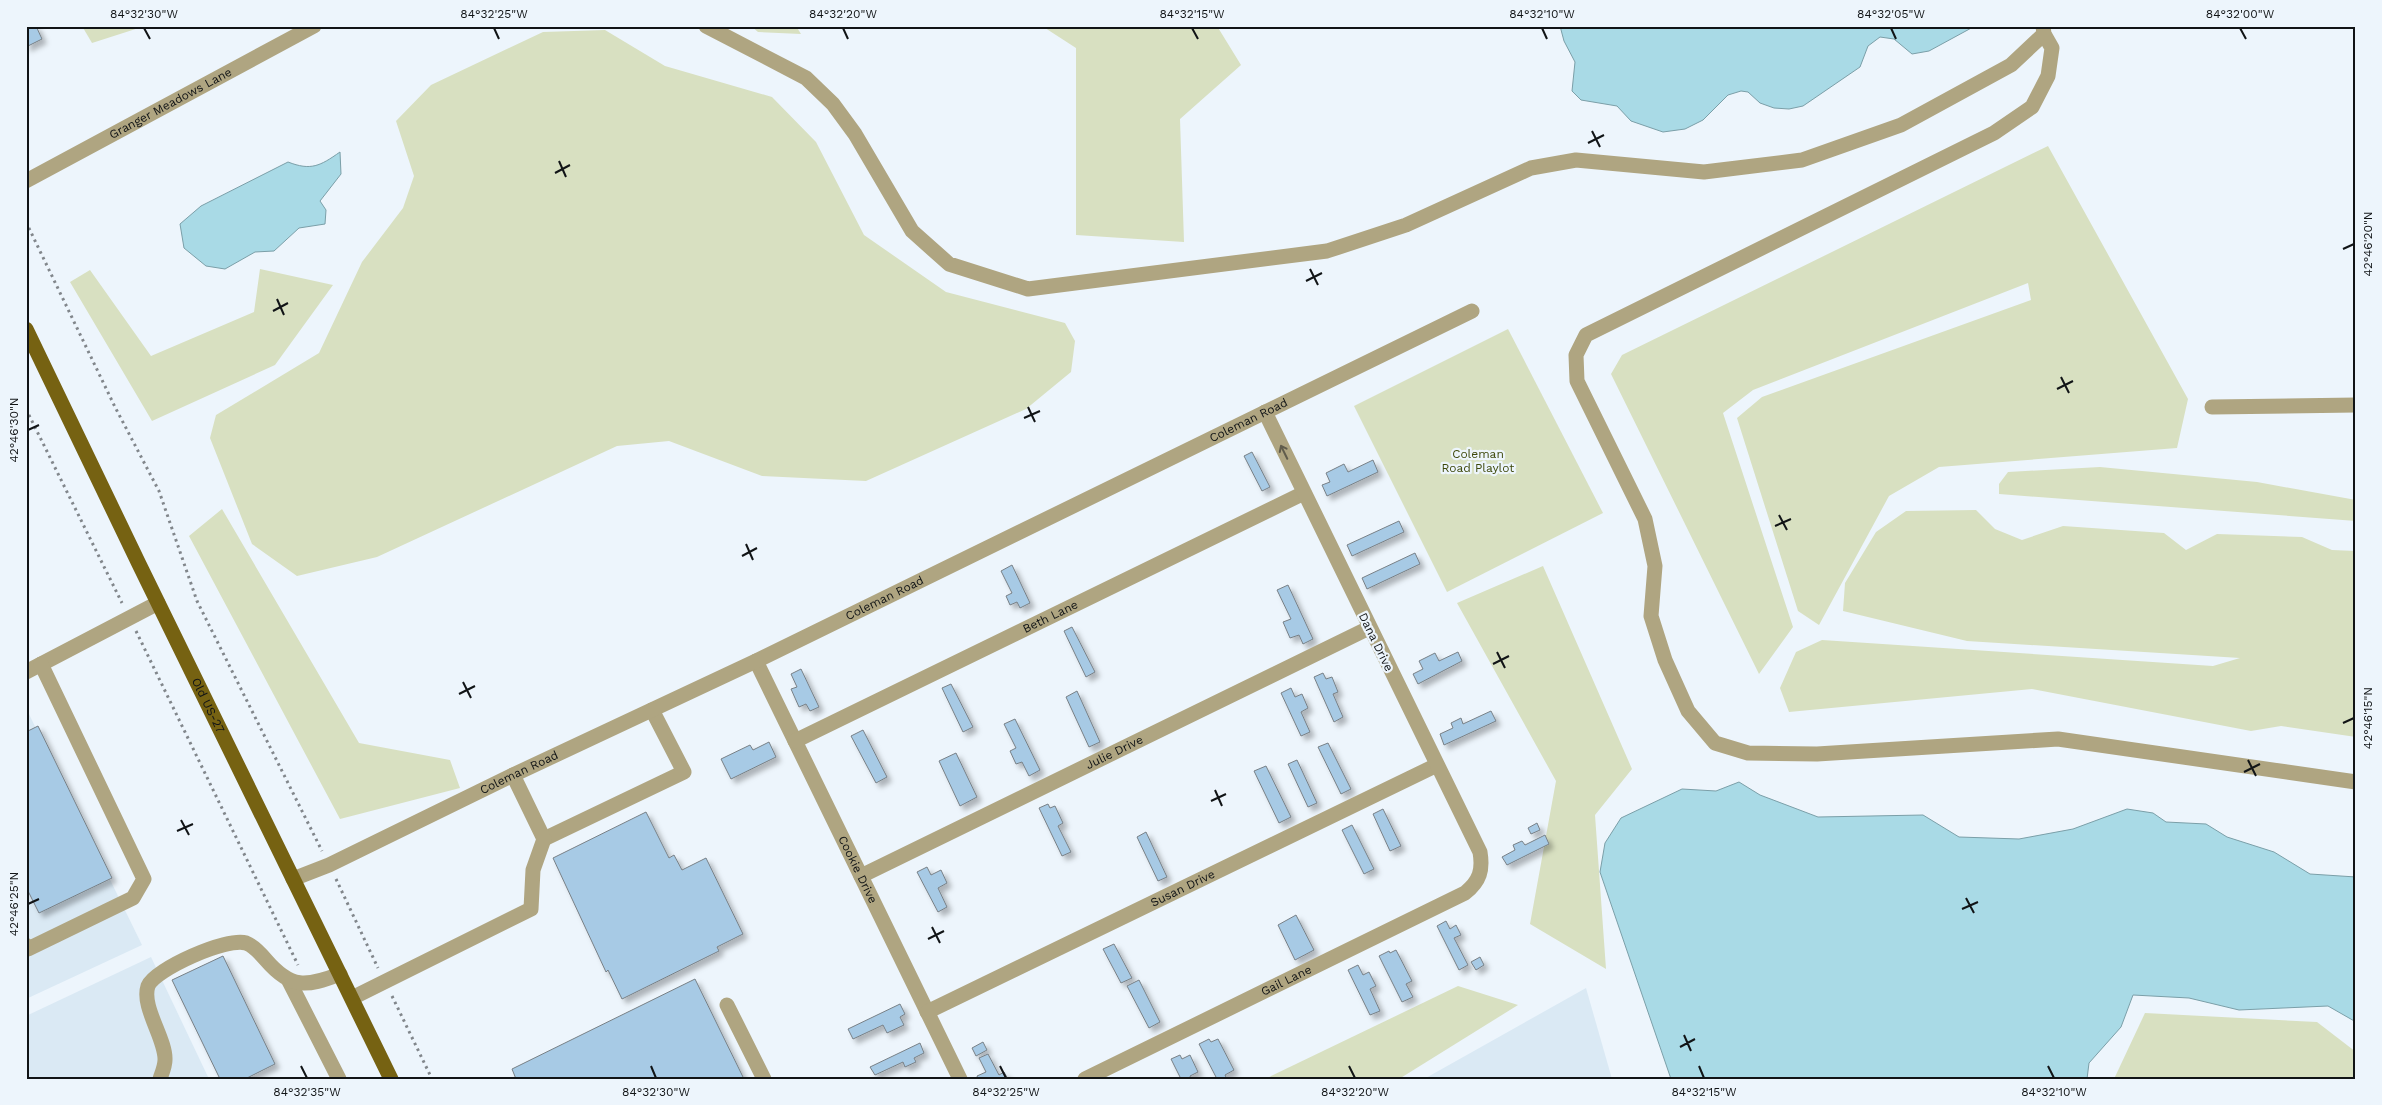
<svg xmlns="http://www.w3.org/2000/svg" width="2382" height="1105" viewBox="0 0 2382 1105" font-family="'Work Sans',sans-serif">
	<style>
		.built { fill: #dae9f4 }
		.green { fill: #d8e0c1 }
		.water { fill: #a9dae6; stroke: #7b9fa8 }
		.building { fill: #a7cae5; stroke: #788086; filter: url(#shadow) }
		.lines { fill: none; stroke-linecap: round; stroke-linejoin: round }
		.path { stroke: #81868b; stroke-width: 3; stroke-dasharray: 2.5 4; stroke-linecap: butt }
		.minor { stroke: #afa581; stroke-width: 15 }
		.major { stroke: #766212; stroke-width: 15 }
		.oneway { stroke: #605c4c }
		.ticks { fill: none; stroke: #111416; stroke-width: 2 }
		.labels { text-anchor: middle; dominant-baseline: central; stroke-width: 4.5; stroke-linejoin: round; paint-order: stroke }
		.street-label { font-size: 12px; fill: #111416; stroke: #edf5fc }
		.park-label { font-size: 12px; fill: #3d480a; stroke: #edf5fc }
		.neatline { fill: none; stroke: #111416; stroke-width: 2 }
		.ticks-label { font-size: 12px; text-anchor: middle; fill: #111416 }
	</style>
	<defs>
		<filter id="shadow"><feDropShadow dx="4.5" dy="4.5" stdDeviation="2.5" flood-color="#0004"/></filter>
	</defs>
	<rect width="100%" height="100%" fill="#edf5fc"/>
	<g class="built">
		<polygon points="26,708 142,945 26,999"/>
		<polygon points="151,957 209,1079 26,1079 26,1016"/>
		<polygon points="1586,988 1612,1079 1424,1079"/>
	</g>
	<g class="green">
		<polygon points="82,26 145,26 92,43"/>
		<polygon points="751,26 796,26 801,34 758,32"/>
		<polygon points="1042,26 1217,26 1241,65 1180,119 1184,242 1076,235 1076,48"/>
		<polygon points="605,30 665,66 772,97 816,142 864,235 946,292 1065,323 1075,341 1071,372 1026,409 866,481 762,476 669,441 617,446 377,557 297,576 252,544 210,438 216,415 319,353 362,262 403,208 414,176 396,121 431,85 543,32"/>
		<polygon points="2048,146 2188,399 2177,448 1939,467 1889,496 1819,625 1798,611 1737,418 1762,397 2031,300 2028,283 1753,390 1723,413 1793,627 1759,674 1611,374 1622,355"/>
		<polygon points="260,269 333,285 275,365 152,421 70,282 90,270 151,356 254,312"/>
		<polygon points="1508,329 1603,513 1447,592 1354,406"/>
		<polygon points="2100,467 2257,482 2356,500 2356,521 1999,494 1999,484 2008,472"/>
		<polygon points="222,509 359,743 450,760 460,788 340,819 189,536"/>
		<polygon points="1976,510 1995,529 2022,540 2063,526 2164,533 2186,550 2217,534 2302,537 2332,550 2356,551 2356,737 2281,726 2251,731 2032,689 1789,712 1780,688 1796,652 1822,640 2213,666 2240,658 1967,641 1843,611 1845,583 1876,532 1906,511"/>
		<polygon points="1543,566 1632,769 1595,815 1606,969 1530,924 1556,781 1457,603"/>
		<polygon points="1458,986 1518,1005 1399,1079 1265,1079"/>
		<polygon points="2145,1013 2317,1022 2356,1052 2356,1079 2114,1079"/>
	</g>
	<g class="water">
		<polygon points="1560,26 1975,26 1929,51 1912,54 1894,39 1880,37 1868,46 1860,67 1803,106 1789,109 1774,108 1760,103 1748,92 1741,91 1728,95 1703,120 1685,129 1663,132 1631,121 1617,106 1581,100 1572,91 1575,62 1564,41"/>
		<path d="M 340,152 L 341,174 L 320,201 L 326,210 L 325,224 L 299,228 L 274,251 L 255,252 L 225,269 L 206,266 L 184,248 L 180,224 L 201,206 L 288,162 C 311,171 320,166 340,152 Z"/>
		<polygon points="1739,782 1760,795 1818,817 1923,815 1959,837 2019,839 2073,829 2127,809 2153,813 2166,822 2206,824 2227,837 2274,852 2310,874 2356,877 2356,1022 2328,1006 2239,1010 2189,998 2133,995 2121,1027 2089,1063 2087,1079 1671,1079 1600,872 1605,843 1621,818 1682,789 1716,791"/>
	</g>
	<g class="building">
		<polygon points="26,26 36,26 42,39 26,47"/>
		<polygon points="1252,452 1270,487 1262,491 1244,456"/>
		<polygon points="1373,460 1378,472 1327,496 1322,485 1330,482 1326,473 1344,464 1348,472"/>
		<polygon points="1399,521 1404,532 1352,556 1347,545"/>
		<polygon points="1415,553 1420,564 1367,589 1362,578"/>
		<polygon points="1012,565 1030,603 1020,608 1017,602 1010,605 1006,596 1012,593 1001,571"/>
		<polygon points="1288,585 1313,639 1303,644 1299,635 1290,638 1283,622 1291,619 1277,590"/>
		<polygon points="1072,627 1095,672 1086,677 1064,631"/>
		<polygon points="1458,652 1462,661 1418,684 1413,674 1423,669 1419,661 1435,653 1439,661"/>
		<polygon points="801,669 819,707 810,711 806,704 799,707 791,689 797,687 791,674"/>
		<polygon points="1323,673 1326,679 1332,677 1338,692 1333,694 1343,717 1334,722 1314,677"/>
		<polygon points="951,684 973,727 963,732 942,688"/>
		<polygon points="1291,688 1295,697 1302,694 1308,708 1301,712 1310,732 1301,736 1281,693"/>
		<polygon points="1077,691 1100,742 1089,747 1066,697"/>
		<polygon points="1491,711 1496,721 1444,745 1440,734 1453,728 1451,723 1461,718 1463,724"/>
		<polygon points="1015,719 1040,770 1029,776 1022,762 1016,764 1010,751 1016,748 1004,724"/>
		<polygon points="38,726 112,878 39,913 26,887 26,732"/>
		<polygon points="863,730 887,777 876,783 851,736"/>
		<polygon points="769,742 776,757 731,779 721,759 750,745 753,750"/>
		<polygon points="1328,743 1351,789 1341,794 1318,747"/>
		<polygon points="956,753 977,797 960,806 939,761"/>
		<polygon points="1297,760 1317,803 1308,807 1288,764"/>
		<polygon points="1266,766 1291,817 1279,823 1254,771"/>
		<polygon points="1048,804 1050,808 1055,806 1063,823 1058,826 1071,852 1062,856 1039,808"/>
		<polygon points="1383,809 1401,846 1390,851 1373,814"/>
		<polygon points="646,812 669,858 674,855 682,870 706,858 743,934 717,947 719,951 622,999 608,970 606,972 553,858"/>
		<polygon points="1537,823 1540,830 1531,834 1528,828"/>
		<polygon points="1352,825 1374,869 1364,874 1342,830"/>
		<polygon points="1146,832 1167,877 1158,881 1137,837"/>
		<polygon points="1545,835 1549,844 1507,865 1502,857 1515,850 1513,845 1522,841 1525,845"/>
		<polygon points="927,867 931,875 941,870 947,883 938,888 947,907 938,912 917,872"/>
		<polygon points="1296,915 1314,950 1295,960 1278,925"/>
		<polygon points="1446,921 1450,929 1456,925 1461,935 1454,938 1468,965 1459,970 1437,926"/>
		<polygon points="1114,944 1132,978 1121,983 1103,949"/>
		<polygon points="1396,950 1412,981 1406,984 1413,997 1402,1002 1379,956 1389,951 1390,953"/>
		<polygon points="223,956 275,1064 245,1079 220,1079 172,980"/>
		<polygon points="1480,957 1484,965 1476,970 1471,962"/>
		<polygon points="1358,965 1363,975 1369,972 1376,986 1370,989 1380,1011 1370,1015 1348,970"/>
		<polygon points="695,979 744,1079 516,1079 512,1069"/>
		<polygon points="1139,980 1160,1022 1149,1028 1127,986"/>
		<polygon points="900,1004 905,1014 900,1017 904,1025 887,1033 883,1025 853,1039 848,1029"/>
		<polygon points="1209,1039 1211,1042 1218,1039 1234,1070 1225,1075 1227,1079 1217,1079 1199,1044"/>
		<polygon points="983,1042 987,1050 976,1056 972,1048"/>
		<polygon points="920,1043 924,1053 914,1058 916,1062 905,1067 903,1062 875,1075 870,1067"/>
		<polygon points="988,1054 999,1075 1004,1072 1008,1079 978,1079 977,1076 986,1072 979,1058"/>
		<polygon points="1180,1055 1182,1059 1190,1055 1198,1072 1190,1076 1191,1079 1181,1079 1171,1059"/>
	</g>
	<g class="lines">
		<g class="path">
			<polyline points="26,222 115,407 159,491 197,601 322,851"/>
			<polyline points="26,409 122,603"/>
			<polyline points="136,631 298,965"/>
			<polyline points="336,879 378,968"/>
			<polyline points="392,996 432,1079"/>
		</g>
		<g class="minor">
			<polyline points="706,26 806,78 833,104 855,134 912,231 949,264 1028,289 1327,251 1406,225 1531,168 1576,160 1704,172 1802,160 1901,125 2011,65 2044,34"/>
			<polyline points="2043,26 2044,34 2052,48 2048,76 2032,107 1994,133 1586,335 1576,355 1577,381 1645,519 1655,566 1651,616 1665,660 1688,711 1715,743 1748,753 1817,754 2058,739 2356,782"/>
			<path id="s1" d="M 26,181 L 314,26"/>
			<polyline points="2212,407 2356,405"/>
			<path id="s2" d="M 756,661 L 960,1079"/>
			<polyline points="26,672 158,603"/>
			<path id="s3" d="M 795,741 L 1304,493"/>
			<polyline points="544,839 684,772 652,710"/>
			<path id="s4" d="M 861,876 L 1369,628"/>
			<path id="s5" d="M 293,879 L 329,865 L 513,775 L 756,661 L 1472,311"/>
			<polyline points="26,945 28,949 133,898 144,879 41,664"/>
			<polyline points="289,981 339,1079"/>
			<polyline points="352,998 531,909 533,870 544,839 513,775"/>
			<polyline points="727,1005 764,1079"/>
			<path id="s6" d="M 927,1012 L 1437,765"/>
			<path d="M 160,1079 C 162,1073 165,1066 165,1060 C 166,1039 141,1007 148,986 C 155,969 227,937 246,943 C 254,946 261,954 266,960 C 291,989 306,987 340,974"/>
			<path id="s7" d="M 1085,1079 L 1465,893 C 1480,881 1483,870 1480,852 L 1265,412"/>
		</g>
		<path class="major" id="s8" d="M 26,329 L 139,564 L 391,1079"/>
	</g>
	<defs><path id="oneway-shaft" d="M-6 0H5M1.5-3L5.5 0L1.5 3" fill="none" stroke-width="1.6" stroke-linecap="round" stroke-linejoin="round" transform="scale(1.25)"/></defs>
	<use class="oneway" href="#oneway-shaft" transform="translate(1284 452) rotate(-116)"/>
	<path class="ticks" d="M 144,28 L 150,39M 494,28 L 499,39M 843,28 L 848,39M 1192,28 L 1198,39M 1542,28 L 1547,39M 1891,28 L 1896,39M 2240,28 L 2246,39M 1592,131 L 1600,147M 1588,143 L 1604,135M 559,161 L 566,177M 555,173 L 570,165M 2343,249 L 2354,244M 1310,269 L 1318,285M 1306,281 L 1322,273M 277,299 L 284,315M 273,311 L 288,303M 2061,377 L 2069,393M 2057,389 L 2073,381M 1028,407 L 1035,422M 1024,418 L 1040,411M 28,430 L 39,425M 1779,515 L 1787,530M 1775,526 L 1791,519M 746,544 L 753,560M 742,556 L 757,548M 1497,652 L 1505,668M 1493,664 L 1509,656M 463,682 L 471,698M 459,694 L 475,686M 2343,723 L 2354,718M 2248,760 L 2256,776M 2244,772 L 2260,764M 1215,790 L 1222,806M 1211,801 L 1226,794M 181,820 L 189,835M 177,831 L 193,824M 1966,898 L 1974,913M 28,904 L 39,899M 1962,909 L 1978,902M 932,927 L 940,943M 928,939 L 944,931M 1684,1035 L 1691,1051M 1680,1047 L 1695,1039M 301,1066 L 307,1078M 651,1066 L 656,1078M 1000,1066 L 1006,1078M 1349,1066 L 1355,1078M 1699,1066 L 1704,1078M 2048,1066 L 2054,1078"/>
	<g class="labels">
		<g class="street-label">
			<text stroke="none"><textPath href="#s1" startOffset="164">Granger Meadows Lane</textPath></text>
			<text stroke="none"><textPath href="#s5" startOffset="1060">Coleman Road</textPath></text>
			<text stroke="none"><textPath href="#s5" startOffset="655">Coleman Road</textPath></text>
			<text stroke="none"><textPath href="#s3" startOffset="284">Beth Lane</textPath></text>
			<text transform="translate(1376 642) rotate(64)">Dana Drive</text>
			<text stroke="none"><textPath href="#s8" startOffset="418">Old US-27</textPath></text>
			<text stroke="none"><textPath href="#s4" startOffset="282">Julie Drive</textPath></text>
			<text stroke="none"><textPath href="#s5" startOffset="250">Coleman Road</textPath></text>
			<text stroke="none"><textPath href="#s2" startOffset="232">Cookie Drive</textPath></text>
			<text stroke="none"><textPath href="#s6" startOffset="284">Susan Drive</textPath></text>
			<text stroke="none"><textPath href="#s7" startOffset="224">Gail Lane</textPath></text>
		</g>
		<g class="park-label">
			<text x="1478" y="454">Coleman<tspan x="1478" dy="14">Road Playlot</tspan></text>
		</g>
	</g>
	<rect width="2382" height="1105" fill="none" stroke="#edf5fc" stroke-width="55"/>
	<rect x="28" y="28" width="2326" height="1050" class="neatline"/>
	<g class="ticks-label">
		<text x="144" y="18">84°32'30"W</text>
		<text x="494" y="18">84°32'25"W</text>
		<text x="843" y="18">84°32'20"W</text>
		<text x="1192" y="18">84°32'15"W</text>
		<text x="1542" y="18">84°32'10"W</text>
		<text x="1891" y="18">84°32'05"W</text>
		<text x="2240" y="18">84°32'00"W</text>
		<text transform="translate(2368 244) rotate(-90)" y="4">42°46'20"N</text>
		<text transform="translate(14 430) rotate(-90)" y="4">42°46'30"N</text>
		<text transform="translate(2368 718) rotate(-90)" y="4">42°46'15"N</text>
		<text transform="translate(14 904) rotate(-90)" y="4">42°46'25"N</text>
		<text x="307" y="1096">84°32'35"W</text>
		<text x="656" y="1096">84°32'30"W</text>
		<text x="1006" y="1096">84°32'25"W</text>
		<text x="1355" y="1096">84°32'20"W</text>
		<text x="1704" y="1096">84°32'15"W</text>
		<text x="2054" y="1096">84°32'10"W</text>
	</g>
</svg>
